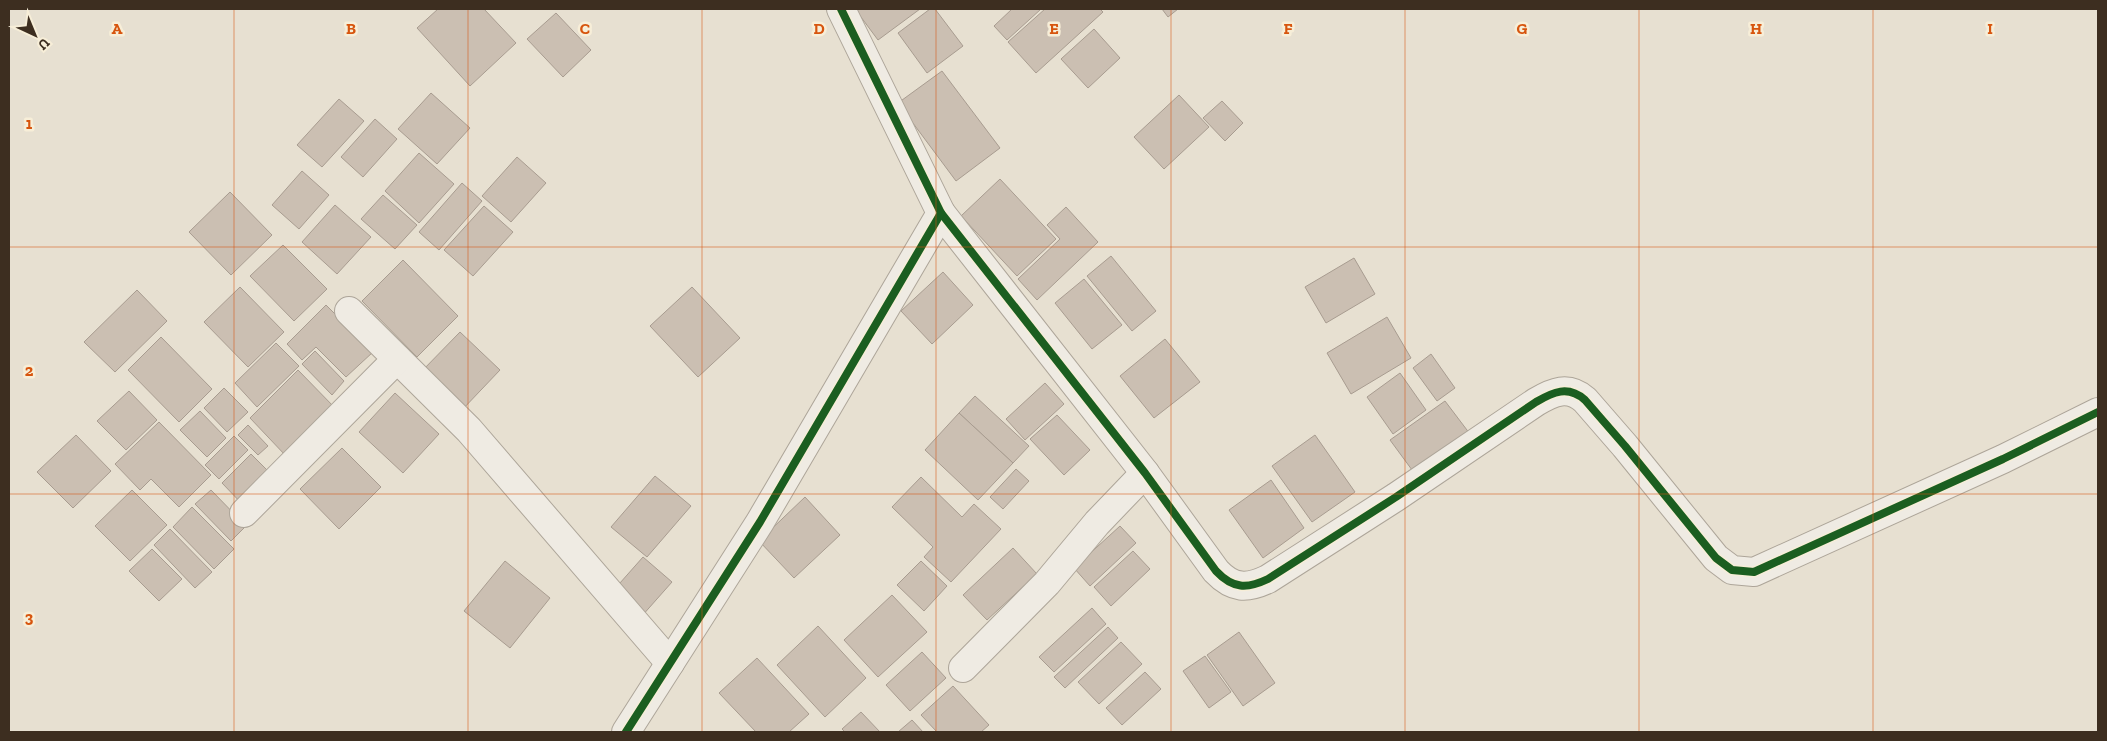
<svg xmlns="http://www.w3.org/2000/svg" width="2107" height="741" viewBox="0 0 2107 741" font-family="'Zilla Slab',serif">
	<style>
		.building { fill: #cbbfb2; stroke: #a89c90 }
		.lines { fill: none; stroke-linecap: round; stroke-linejoin: round }
		.minor-casing { stroke: #ada599; stroke-width: 30 }
		.minor { stroke: #efebe3; stroke-width: 28 }
		.cycleway-casing { stroke: #f7eed8; stroke-width: 11 }
		.cycleway { stroke: #1b5e20; stroke-width: 8 }
		.grid { fill: none; stroke: #d7550e; stroke-width: 1; stroke-opacity: 0.55 }
		.grid-label { font-size: 16px; text-anchor: middle; font-weight: bold; fill: #d7550e; stroke: #f7eed8; stroke-width: 5; stroke-linejoin: round; paint-order: stroke }
	</style>
	<rect width="100%" height="100%" fill="#e7e0d1"/>
	<g class="building">
		<polygon points="438,9 484,9 516,43 470,86 417,28"/>
		<polygon points="855,9 920,9 878,40"/>
		<polygon points="930,9 935,9 963,46 927,73 898,33"/>
		<polygon points="1012,9 1041,9 1007,40 994,26"/>
		<polygon points="1045,9 1100,9 1103,12 1036,73 1008,42"/>
		<polygon points="1162,9 1178,9 1168,17"/>
		<polygon points="556,13 591,50 563,77 527,39"/>
		<polygon points="1094,29 1120,58 1088,88 1061,59"/>
		<polygon points="942,71 1000,148 956,181 898,103"/>
		<polygon points="431,93 470,128 437,164 398,129"/>
		<polygon points="1179,95 1209,127 1164,169 1134,137"/>
		<polygon points="339,99 364,121 322,167 297,145"/>
		<polygon points="1222,101 1243,123 1225,141 1203,118"/>
		<polygon points="375,119 397,139 363,177 341,157"/>
		<polygon points="419,153 454,184 419,223 385,191"/>
		<polygon points="517,157 546,183 511,222 482,196"/>
		<polygon points="302,171 329,195 299,229 272,205"/>
		<polygon points="1000,179 1056,239 1017,276 961,216"/>
		<polygon points="462,183 482,201 439,250 419,232"/>
		<polygon points="230,192 272,235 231,275 189,232"/>
		<polygon points="383,195 417,225 395,249 361,219"/>
		<polygon points="335,205 371,237 337,274 302,242"/>
		<polygon points="484,206 513,232 473,276 444,250"/>
		<polygon points="1066,207 1098,242 1037,300 1018,279 1060,239 1047,225"/>
		<polygon points="283,245 327,289 294,321 250,276"/>
		<polygon points="1111,256 1156,311 1132,331 1087,276"/>
		<polygon points="1354,258 1375,294 1326,323 1305,287"/>
		<polygon points="403,260 458,316 417,357 362,301"/>
		<polygon points="943,272 973,305 932,344 901,311"/>
		<polygon points="1084,279 1122,325 1092,349 1055,303"/>
		<polygon points="240,287 284,332 248,367 204,322"/>
		<polygon points="692,287 740,338 698,377 650,326"/>
		<polygon points="137,290 167,321 115,372 84,342"/>
		<polygon points="326,305 373,352 346,377 316,347 302,360 287,344"/>
		<polygon points="1387,317 1411,358 1351,394 1327,353"/>
		<polygon points="460,332 500,370 461,411 420,373"/>
		<polygon points="161,337 212,389 179,422 128,370"/>
		<polygon points="1165,339 1200,382 1154,418 1120,376"/>
		<polygon points="276,343 299,366 257,407 235,383"/>
		<polygon points="315,351 344,381 332,395 302,364"/>
		<polygon points="1431,354 1455,388 1437,401 1413,368"/>
		<polygon points="298,370 335,408 286,456 250,418"/>
		<polygon points="1400,373 1426,410 1393,434 1367,397"/>
		<polygon points="1045,383 1064,404 1025,440 1006,419"/>
		<polygon points="224,388 248,412 227,432 204,408"/>
		<polygon points="129,391 157,420 126,450 97,421"/>
		<polygon points="395,393 439,434 403,473 359,432"/>
		<polygon points="975,396 1029,446 1013,463 959,413"/>
		<polygon points="1445,401 1470,434 1415,474 1390,440"/>
		<polygon points="200,411 226,438 207,457 180,430"/>
		<polygon points="959,413 1013,463 978,500 925,450"/>
		<polygon points="1057,415 1090,450 1064,475 1030,439"/>
		<polygon points="159,422 211,475 179,507 151,479 140,490 115,464"/>
		<polygon points="248,425 268,446 258,455 238,435"/>
		<polygon points="76,435 111,471 73,508 37,472"/>
		<polygon points="1315,435 1355,492 1312,522 1272,466"/>
		<polygon points="234,436 248,450 219,479 205,465"/>
		<polygon points="342,448 381,487 339,529 300,489"/>
		<polygon points="251,454 275,478 245,507 222,483"/>
		<polygon points="1016,469 1029,481 1003,509 990,497"/>
		<polygon points="655,476 691,506 647,557 611,527"/>
		<polygon points="921,477 962,517 974,504 1001,529 951,582 924,557 933,547 892,507"/>
		<polygon points="1271,480 1304,528 1263,558 1229,510"/>
		<polygon points="132,490 167,525 130,561 95,526"/>
		<polygon points="211,490 246,526 231,541 195,504"/>
		<polygon points="805,497 840,535 794,578 759,541"/>
		<polygon points="192,507 234,549 214,569 173,527"/>
		<polygon points="1120,526 1136,543 1090,586 1074,568"/>
		<polygon points="170,529 212,572 195,588 154,545"/>
		<polygon points="1013,548 1037,574 987,620 963,595"/>
		<polygon points="152,549 182,579 159,601 129,571"/>
		<polygon points="1133,551 1150,569 1111,606 1094,587"/>
		<polygon points="643,557 672,582 641,617 612,592"/>
		<polygon points="505,561 550,598 510,648 464,611"/>
		<polygon points="921,561 947,586 924,611 897,585"/>
		<polygon points="892,595 927,632 878,677 844,640"/>
		<polygon points="1092,608 1106,624 1054,672 1039,657"/>
		<polygon points="818,626 866,678 825,717 777,665"/>
		<polygon points="1108,627 1118,638 1065,688 1054,677"/>
		<polygon points="1239,632 1275,683 1243,706 1207,655"/>
		<polygon points="1121,642 1142,664 1099,704 1078,682"/>
		<polygon points="922,652 946,678 910,711 886,685"/>
		<polygon points="1205,656 1231,692 1209,708 1183,671"/>
		<polygon points="757,658 809,714 789,732 756,732 719,693"/>
		<polygon points="1145,672 1161,689 1122,725 1106,708"/>
		<polygon points="953,686 989,725 981,732 937,732 921,715"/>
		<polygon points="861,712 880,732 845,732 842,729"/>
		<polygon points="912,720 923,732 898,732"/>
	</g>
	<g class="lines">
		<g class="minor-casing">
			<g id="minor">
				<path d="M 841,9 L 941,213 L 1145,473 L 1216,571 C 1233,589 1247,589 1268,579 L 1396,497 L 1536,402 C 1553,392 1568,385 1585,400 L 1625,446 L 1716,558 L 1732,570 L 1754,572 L 2003,459 L 2098,412"/>
				<polyline points="349,311 469,430 670,663"/>
				<polyline points="244,513 397,359"/>
				<polyline points="963,668 1047,583 1097,523 1145,473"/>
				<polyline points="626,732 760,522 941,213"/>
			</g>
		</g>
		<use href="#minor" class="minor"/>
		<g class="cycleway-casing">
			<g id="cycleway">
				<path d="M 841,9 L 941,213 L 1145,473 L 1216,571 C 1233,589 1247,589 1268,579 L 1396,497 L 1536,402 C 1553,392 1568,385 1585,400 L 1625,446 L 1716,558 L 1732,570 L 1754,572 L 2003,459 L 2098,412"/>
				<polyline points="626,732 760,522 941,213"/>
			</g>
		</g>
		<use href="#cycleway" class="cycleway"/>
	</g>
	<path class="grid" d="M 234,9 L 234,732M 468,9 L 468,732M 702,9 L 702,732M 936,9 L 936,732M 1171,9 L 1171,732M 1405,9 L 1405,732M 1639,9 L 1639,732M 1873,9 L 1873,732M 9,247 L 2098,247M 9,494 L 2098,494"/>
	<g class="grid-label">
		<text x="117" y="34">A</text>
		<text x="351" y="34">B</text>
		<text x="585" y="34">C</text>
		<text x="819" y="34">D</text>
		<text x="1054" y="34">E</text>
		<text x="1288" y="34">F</text>
		<text x="1522" y="34">G</text>
		<text x="1756" y="34">H</text>
		<text x="1990" y="34">I</text>
		<text x="29" y="129">1</text>
		<text x="29" y="376">2</text>
		<text x="29" y="623">3</text>
	</g>
	<rect width="2107" height="741" fill="none" stroke="#3d2e20" stroke-width="20"/>
	<g transform="translate(35 35) rotate(136)" stroke="#f7eed8" stroke-width="4" paint-order="stroke">
	<path d="M0-4L9 19L0 12L-9 19Z" fill="#3d2e20"/>
	<text y="-8" font-size="14" font-weight="bold" text-anchor="middle" fill="#3d2e20">U</text>
	</g>
</svg>
